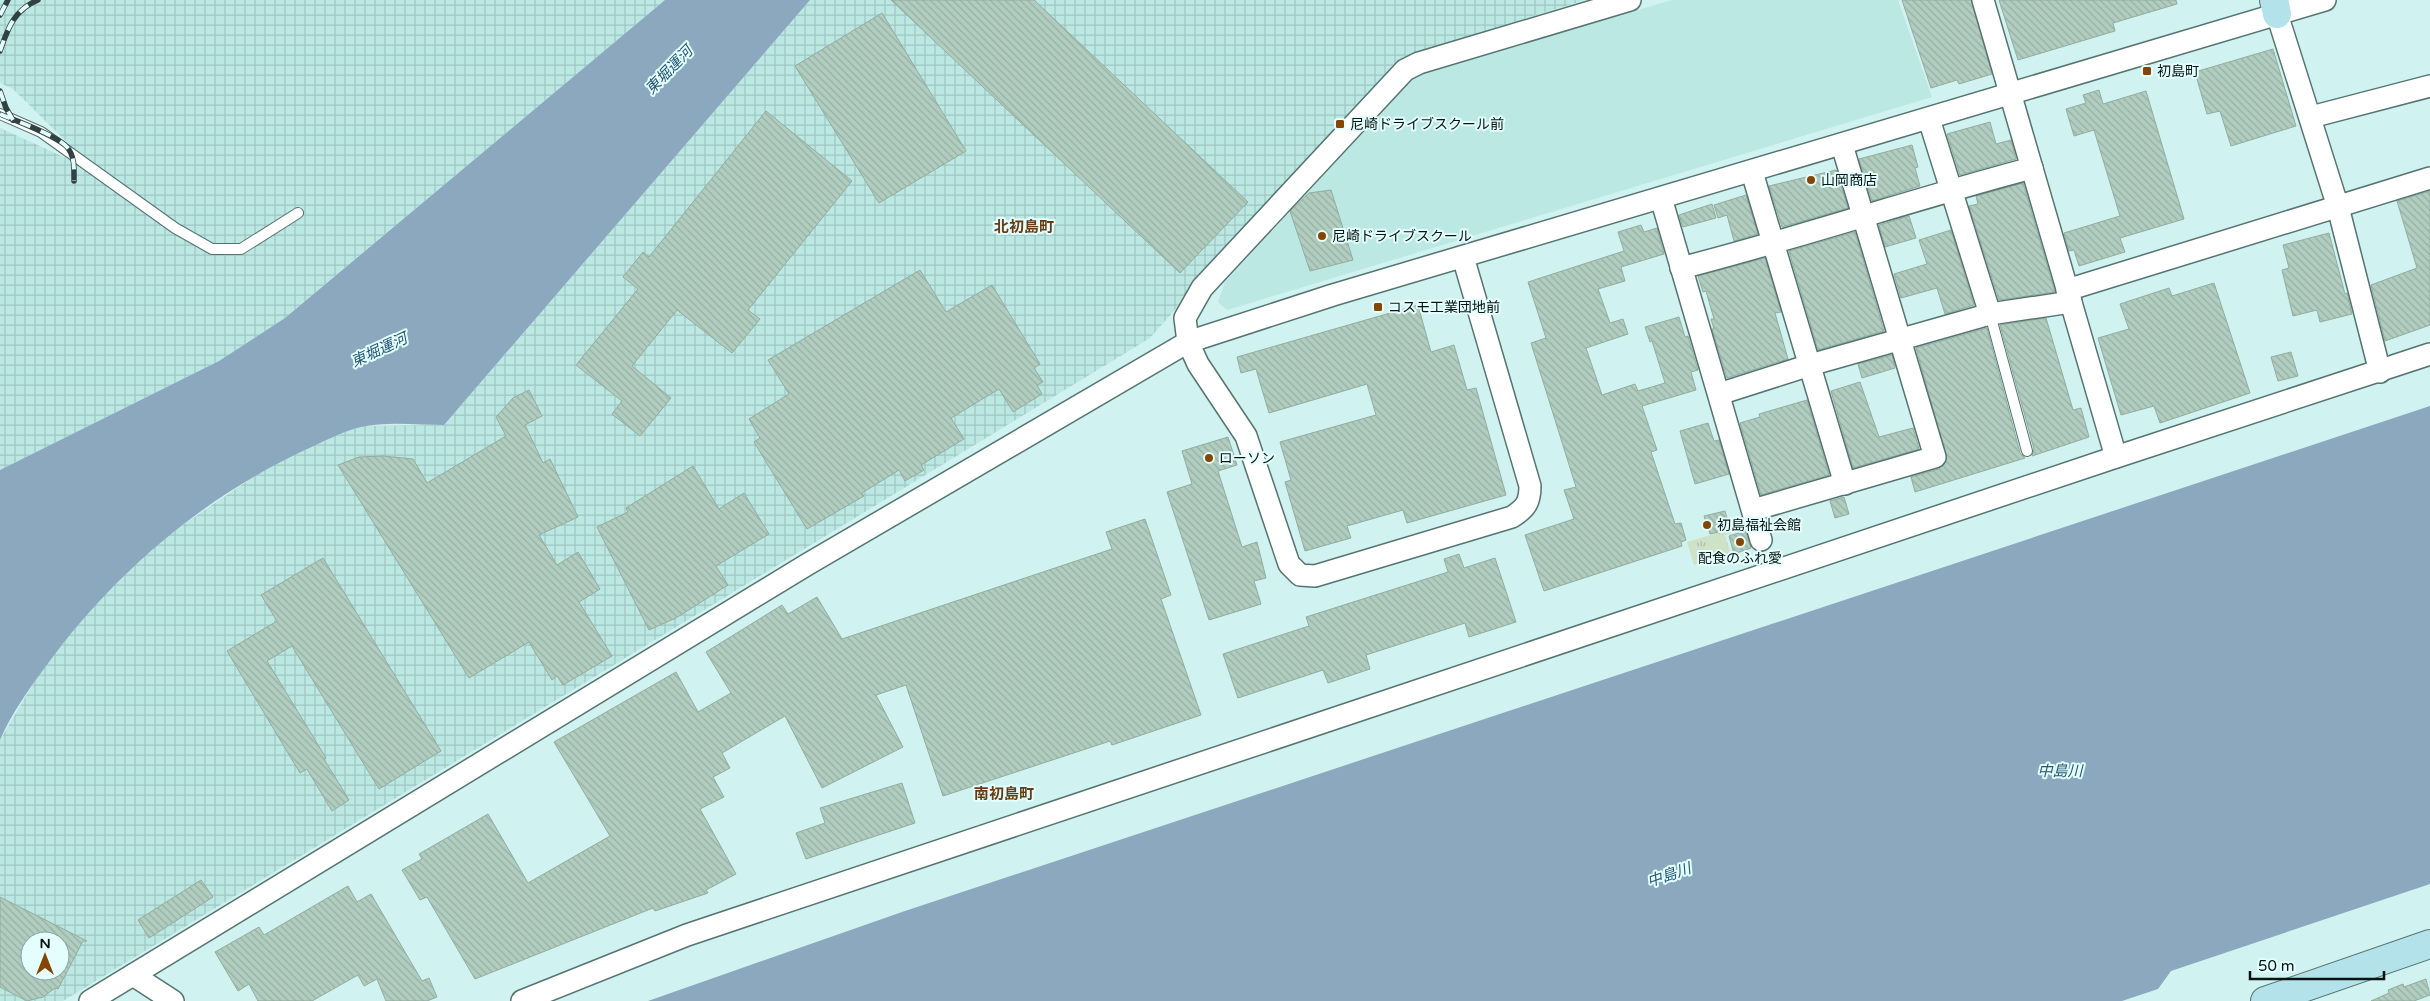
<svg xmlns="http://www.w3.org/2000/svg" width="2430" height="1001" viewBox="0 0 2430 1001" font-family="'Varela Round','Noto Sans JP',sans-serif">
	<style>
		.built { fill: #bce8e4 }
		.industrial { fill: url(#industrial-grid); fill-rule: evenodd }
		.park { fill: url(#park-tufts) }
		.water { fill: #8ba8bf }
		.building { fill: url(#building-back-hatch); stroke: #92ad9f; fill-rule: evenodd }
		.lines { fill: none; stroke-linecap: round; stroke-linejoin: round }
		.lane-casing { stroke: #557471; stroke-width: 12 }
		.street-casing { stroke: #557471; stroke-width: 24 }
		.secondary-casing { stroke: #557471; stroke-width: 30 }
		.lane { stroke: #fff; stroke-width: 10 }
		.street { stroke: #fff; stroke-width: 21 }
		.secondary { stroke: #b3e2ea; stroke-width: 28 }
		.rail-casing { stroke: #324242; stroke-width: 5.5 }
		.rail { stroke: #e3fefc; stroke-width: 4; stroke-dasharray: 11; stroke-linecap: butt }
		.poi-dot { fill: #834603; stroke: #e3fefc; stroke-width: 2 }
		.labels { text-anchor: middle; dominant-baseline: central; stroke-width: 4; stroke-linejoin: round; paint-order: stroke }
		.poi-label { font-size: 14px; fill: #081414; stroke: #e3fefc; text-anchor: start }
		.water-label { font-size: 15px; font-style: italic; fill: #275679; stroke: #e3fefc }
		.neighbourhood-label { font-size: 15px; font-weight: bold; fill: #673c15; stroke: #e3fefc }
	</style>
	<defs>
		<pattern id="industrial-grid" width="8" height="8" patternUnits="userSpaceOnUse" patternTransform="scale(1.25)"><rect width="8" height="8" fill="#bce8e4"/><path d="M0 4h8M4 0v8" fill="none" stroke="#a0c6c3"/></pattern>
		<pattern id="park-tufts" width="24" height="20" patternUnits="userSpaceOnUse" patternTransform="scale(1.25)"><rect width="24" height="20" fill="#cee2c7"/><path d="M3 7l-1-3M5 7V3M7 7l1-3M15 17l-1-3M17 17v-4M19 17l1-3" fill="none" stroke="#afc1aa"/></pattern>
		<pattern id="building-back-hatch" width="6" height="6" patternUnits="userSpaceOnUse" patternTransform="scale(1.25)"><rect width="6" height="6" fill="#b1cdbf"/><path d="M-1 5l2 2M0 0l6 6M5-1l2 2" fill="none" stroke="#97afa3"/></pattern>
	</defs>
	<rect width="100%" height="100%" fill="#d0f2f0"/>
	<polygon class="built" points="1672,0 1898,0 1932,97 1227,310 1218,302 1225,282 1416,75"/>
	<g class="industrial">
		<polygon points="0,0 665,0 285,318 219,361 0,470 0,128 97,172 13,89 0,83"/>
		<path d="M 810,0 L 1585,0 L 1406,56 L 1393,65 L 1150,338 L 63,1001 L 0,1001 L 0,740 L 36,679 L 63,642 L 97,602 L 129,569 L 168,535 L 268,467 L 344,432 L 363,426 L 444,425 ZM 30,941 L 60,941 L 60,971 L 30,971 Z"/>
	</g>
	<polygon class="park" points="1744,525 1745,529 1725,535 1731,555 1694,565 1687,542"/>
	<g class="water">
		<path d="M 665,0 L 810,0 L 444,425 C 418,425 387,421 361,427 C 341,432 323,442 305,450 C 202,498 113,574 46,666 C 29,689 11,714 0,740 L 0,470 L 219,361 L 285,318 Z"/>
		<polygon points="2430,406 2430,884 2171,971 2158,989 2122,1001 648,1001 902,912"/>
	</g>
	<g class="building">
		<polygon points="891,0 1034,0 1248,202 1180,273"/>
		<polygon points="1902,0 1971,0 1992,74 1959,84 1957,80 1931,88"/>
		<polygon points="1999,0 2176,0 2177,4 2113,23 2115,31 2018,60"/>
		<polygon points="882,13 966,151 879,203 795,66"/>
		<polygon points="2273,49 2296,126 2231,146 2220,111 2207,114 2195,72"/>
		<polygon points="2099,90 2103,104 2146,91 2184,219 2120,238 2125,252 2079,266 2074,250 2069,251 2064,233 2120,216 2094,130 2074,136 2066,109 2086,103 2083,95"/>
		<polygon points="766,111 852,181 748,310 760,319 732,353 677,310 632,366 671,398 640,436 612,414 622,401 576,365 638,289 623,277 643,252 649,257"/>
		<polygon points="1990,122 1996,144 2011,140 2016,159 1960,175 1947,134"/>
		<polygon points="1912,145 1918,167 1915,168 1920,186 1872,201 1859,159"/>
		<polygon points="1836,170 1848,208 1782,227 1769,186"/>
		<polygon points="2023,183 2055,292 1999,300 1969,206 1978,204 1976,196"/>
		<polygon points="1331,190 1353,260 1310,271 1290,211 1309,193"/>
		<polygon points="2430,191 2430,325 2385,341 2371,285 2417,268 2397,201"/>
		<polygon points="1746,195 1758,234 1734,241 1727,215 1718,218 1714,205"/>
		<polygon points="1712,204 1716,218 1683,227 1679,215"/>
		<polygon points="1909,216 1916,238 1885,247 1879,225"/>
		<polygon points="1641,225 1644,232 1657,228 1664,254 1621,267 1625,281 1598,289 1610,323 1623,319 1628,334 1586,348 1602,395 1635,384 1638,391 1665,383 1652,341 1650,342 1645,327 1679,317 1685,337 1688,336 1698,370 1691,372 1696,390 1642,406 1657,450 1651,452 1675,524 1681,523 1686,540 1681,542 1682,546 1544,591 1525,535 1574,519 1564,490 1576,487 1531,343 1546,338 1528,282 1624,251 1618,232"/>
		<polygon points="1951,230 1974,305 1945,314 1937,288 1901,298 1894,274 1927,264 1919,240"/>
		<polygon points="1855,232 1884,331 1818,350 1789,251"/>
		<polygon points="2329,233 2345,294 2347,293 2352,314 2320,322 2317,310 2293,316 2282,270 2289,268 2283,245"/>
		<polygon points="1765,258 1781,312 1775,313 1788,359 1727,378 1712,329 1714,329 1711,319 1714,319 1706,291 1703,292 1698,276"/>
		<polygon points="920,270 946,312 992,285 1040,364 1034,368 1043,382 1037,385 1042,394 1013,412 999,389 951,418 964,439 921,465 924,470 905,481 899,470 862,493 864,496 807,529 754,442 760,438 749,419 789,394 768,360"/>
		<polygon points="2214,283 2250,393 2160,423 2154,406 2121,415 2098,338 2129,329 2120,304 2169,288 2172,296"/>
		<polygon points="1418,305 1431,352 1454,345 1467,390 1476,388 1506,495 1407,523 1403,510 1347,526 1351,538 1305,551 1285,482 1291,480 1280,442 1376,415 1367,384 1269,413 1256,369 1241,373 1237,357"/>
		<polygon points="2046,318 2073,410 2081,408 2089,437 2032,456 2034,449 2000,325"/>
		<polygon points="1987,328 2020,453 2025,458 1915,492 1911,477 1939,469 1947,459 1916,348"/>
		<polygon points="2291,352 2298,376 2278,381 2271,357"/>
		<polygon points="1892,355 1895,368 1862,378 1858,364"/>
		<polygon points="1860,382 1879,437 1913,428 1919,449 1853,468 1831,391"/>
		<polygon points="529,390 542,416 525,425 543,463 550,459 578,517 539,535 557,565 578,552 600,589 579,602 612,656 563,685 557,676 552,680 529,642 469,678 338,465 359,457 383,456 413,459 427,483 506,436 496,417 513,398"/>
		<polygon points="1807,400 1829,475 1761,495 1740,423 1760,417 1759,414"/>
		<polygon points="1708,423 1714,441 1719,440 1729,474 1695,484 1680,431"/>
		<polygon points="1228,437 1237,465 1218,471 1242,547 1257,542 1266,578 1254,581 1261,604 1209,620 1167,492 1192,484 1182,451"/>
		<polygon points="693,466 719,509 744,493 769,534 716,566 728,585 676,618 649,630 597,527 628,512 626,508"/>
		<polygon points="1844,497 1849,514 1835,518 1830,501"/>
		<polygon points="1725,511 1730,529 1710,534 1704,516"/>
		<polygon points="1145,519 1171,595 1161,599 1201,715 1112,745 1110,741 943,796 906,685 876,695 903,747 822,788 785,716 722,753 730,768 713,777 724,797 700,809 736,874 706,890 708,893 655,911 653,908 475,979 427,897 420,900 402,870 422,859 419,854 488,814 528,883 610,836 554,742 676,672 698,712 731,693 706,652 782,605 788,614 817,597 842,639 1112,549 1106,532"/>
		<polygon points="1745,531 1751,548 1734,554 1729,536"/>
		<polygon points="1459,554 1464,568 1495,558 1516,622 1469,637 1465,623 1366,655 1370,669 1328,683 1323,670 1238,698 1223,654 1309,626 1306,617 1448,572 1444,559"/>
		<polygon points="323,558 441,751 379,789 292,646 267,661 326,758 324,759 349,800 332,811 307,769 300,773 227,651 277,621 261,595"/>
		<polygon points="902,783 915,823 806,859 796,833 825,823 820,808"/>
		<polygon points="201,880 213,897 149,938 138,920"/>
		<polygon points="348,886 357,902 371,894 422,981 429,978 437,997 427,1001 386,1001 377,979 364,986 358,975 312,1001 258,1001 249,984 238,991 215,952 259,927 264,935"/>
		<path d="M 0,897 L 87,941 L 83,941 L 58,989 L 55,988 L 43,997 L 27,1001 L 0,987 ZM 30,941 L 60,941 L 60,971 L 30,971 Z"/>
		<polygon points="2426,979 2430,995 2414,1001 2371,1001 2389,993 2388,990 2403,984 2404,987"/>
	</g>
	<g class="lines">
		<g class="lane-casing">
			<g id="lane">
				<polyline points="0,114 41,132 175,228 212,249 241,249 298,213"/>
				<polyline points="1990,314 2027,451"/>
			</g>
		</g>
		<g class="street-casing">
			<g id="street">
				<polyline points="1983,0 2116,457"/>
				<polyline points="2277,14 2338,207 2380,372"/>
				<polyline points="2311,117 2430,86"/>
				<polyline points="1929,119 1990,314"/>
				<polyline points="1752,172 1845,484"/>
				<polyline points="1661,198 1761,540"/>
				<path d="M 1463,257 L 1530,486 C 1530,502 1526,508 1512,517 L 1315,576 L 1300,575 L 1289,564 L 1246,436 L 1198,364 L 1188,342 L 1185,318 L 1202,288 L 1405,70 L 1419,63 L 1630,0"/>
				<path d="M 1681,268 C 1799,238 1914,199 2032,168"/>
				<polyline points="2067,290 2430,178"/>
				<polyline points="1719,394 1810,365 1990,314 2071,302"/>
				<polyline points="1753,510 1935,457 1842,145"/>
				<polyline points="133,975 173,1001"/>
				<polyline points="90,1001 808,564 1188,342 1333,295 2325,0"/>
				<polyline points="522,1001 687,935 2116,457 2430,354"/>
			</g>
		</g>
		<g class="secondary-casing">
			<g id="secondary">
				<polyline points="2274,0 2277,14"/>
				<polyline points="2265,1001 2430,944"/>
			</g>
		</g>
		<use href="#lane" class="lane"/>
		<use href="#street" class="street"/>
		<use href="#secondary" class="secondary"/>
		<g class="rail-casing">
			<g id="rail">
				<polyline points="0,15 8,0"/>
				<path d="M 0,51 C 8,28 14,10 38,0"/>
				<polyline points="0,91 6,108 13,120"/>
				<path d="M 0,114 C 16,121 56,135 67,147 C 75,156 74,169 74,181"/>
			</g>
		</g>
		<use href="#rail" class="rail"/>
	</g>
	<g class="poi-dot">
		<rect x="2142" y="66" width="10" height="10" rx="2.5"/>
		<rect x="1335" y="119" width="10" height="10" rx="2.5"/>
		<circle cx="1811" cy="180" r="5"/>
		<circle cx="1322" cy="236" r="5"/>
		<rect x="1373" y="302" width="10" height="10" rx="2.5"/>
		<circle cx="1209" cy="458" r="5"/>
		<circle cx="1707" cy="525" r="5"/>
		<circle cx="1740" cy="542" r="5"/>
	</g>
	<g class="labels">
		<g class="poi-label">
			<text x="2157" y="71">初島町</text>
			<text x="1350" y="124">尼崎ドライブスクール前</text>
			<text x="1821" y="180">山岡商店</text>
			<text x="1332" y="236">尼崎ドライブスクール</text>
			<text x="1388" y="307">コスモ工業団地前</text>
			<text x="1219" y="458">ローソン</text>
			<text x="1717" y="525">初島福祉会館</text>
			<text x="1740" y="558" text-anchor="middle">配食のふれ愛</text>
		</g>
		<g class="water-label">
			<text transform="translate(669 70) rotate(-46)">東堀運河</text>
			<text transform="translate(379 350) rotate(-25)">東堀運河</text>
			<text x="2060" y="771">中島川</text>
			<text transform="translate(1669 875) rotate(-19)">中島川</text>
		</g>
		<g class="neighbourhood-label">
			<text x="1024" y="227">北初島町</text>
			<text x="1004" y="794">南初島町</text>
		</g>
	</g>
	<g transform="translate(45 956)"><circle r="24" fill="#e3fefc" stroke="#8ba09f"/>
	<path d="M0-4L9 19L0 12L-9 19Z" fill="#834603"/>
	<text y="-8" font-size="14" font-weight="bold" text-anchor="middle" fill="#081414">N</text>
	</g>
	<path d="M2250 971v8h134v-8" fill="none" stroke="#081414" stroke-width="2.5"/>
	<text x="2258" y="971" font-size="15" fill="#081414" stroke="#e3fefc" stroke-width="4" paint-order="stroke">50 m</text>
</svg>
